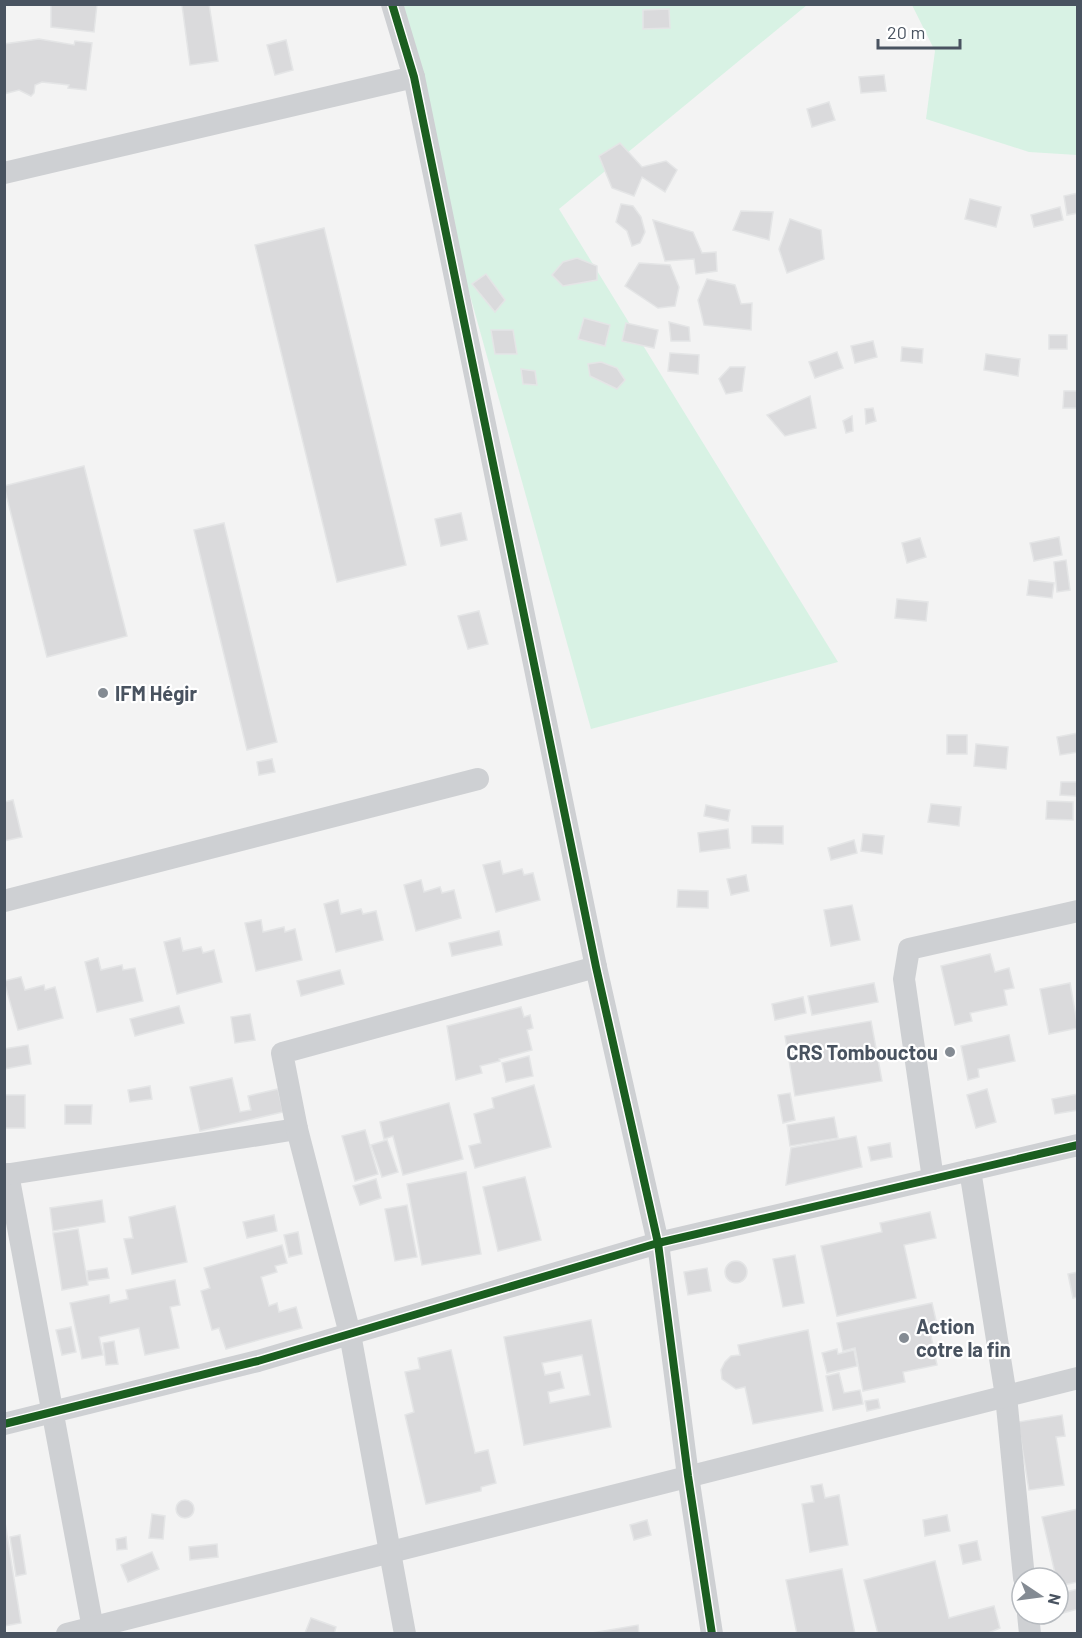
<svg xmlns="http://www.w3.org/2000/svg" width="1082" height="1638" viewBox="0 0 1082 1638" font-family="Barlow,sans-serif">
	<style>
		.green { fill: #d8f2e4 }
		.building { fill: #dadadc; stroke: #e4e5e6; stroke-width: 1.5; fill-rule: evenodd }
		.lines { fill: none; stroke-linecap: round; stroke-linejoin: round }
		.street { stroke: #ced0d3; stroke-width: 22 }
		.cycleway-casing { stroke: #fff; stroke-width: 11 }
		.cycleway { stroke: #1b5e20; stroke-width: 8 }
		.poi-dot { fill: #848b93; stroke: #fff; stroke-width: 2 }
		.labels { text-anchor: middle; dominant-baseline: central; stroke-width: 4.5; stroke-linejoin: round; paint-order: stroke }
		.poi-label { font-size: 20px; font-weight: bold; fill: #495360; stroke: #fff; text-anchor: start }
	</style>
	<rect width="100%" height="100%" fill="#f3f3f3"/>
	<g class="green">
		<polygon points="389,5 807,5 559,209 838,662 591,729"/>
		<polygon points="912,5 1077,5 1077,155 1029,152 926,119 935,51"/>
	</g>
	<g class="building">
		<polygon points="51,4 97,4 94,32 51,27"/>
		<polygon points="209,4 218,61 190,65 182,5"/>
		<polygon points="669,9 670,28 643,29 643,10"/>
		<polygon points="39,39 74,45 75,41 92,43 86,90 68,88 69,85 42,82 35,85 34,93 31,96 19,90 4,94 4,44"/>
		<polygon points="286,40 293,70 275,75 267,45"/>
		<polygon points="884,75 886,91 861,93 859,77"/>
		<polygon points="829,102 835,120 812,127 807,109"/>
		<polygon points="620,143 642,167 666,161 677,170 665,192 642,177 634,196 612,188 599,156"/>
		<polygon points="1078,193 1078,213 1067,215 1064,196"/>
		<polygon points="970,199 1001,207 996,227 965,219"/>
		<polygon points="621,204 633,206 641,217 645,232 640,243 632,246 627,231 616,222"/>
		<polygon points="1060,207 1063,220 1034,227 1031,215"/>
		<polygon points="741,211 773,212 769,240 733,230"/>
		<polygon points="790,219 821,230 824,259 787,273 779,249"/>
		<polygon points="653,220 693,232 702,253 716,252 717,271 696,274 694,259 665,261"/>
		<polygon points="324,228 406,565 337,582 255,245"/>
		<polygon points="577,258 597,266 597,280 563,286 552,275 563,262"/>
		<polygon points="639,263 670,265 679,287 675,306 658,308 625,286"/>
		<polygon points="486,274 505,300 495,312 472,284"/>
		<polygon points="707,279 735,285 741,304 752,303 751,330 704,325 698,300"/>
		<polygon points="584,318 610,325 605,346 578,339"/>
		<polygon points="669,322 689,327 690,341 671,341"/>
		<polygon points="626,323 658,330 654,348 622,341"/>
		<polygon points="491,330 513,330 517,354 495,354"/>
		<rect x="1049" y="335" width="18" height="14"/>
		<polygon points="873,341 877,357 855,363 851,346"/>
		<polygon points="902,347 923,349 922,363 901,361"/>
		<polygon points="837,352 843,368 815,378 809,362"/>
		<polygon points="670,353 699,355 698,374 668,371"/>
		<polygon points="986,354 1020,359 1018,376 984,370"/>
		<polygon points="601,362 617,368 625,380 617,389 590,376 588,364"/>
		<polygon points="730,367 745,367 742,391 726,394 719,379"/>
		<polygon points="521,369 535,371 537,385 523,384"/>
		<polygon points="1064,391 1078,391 1078,408 1063,408"/>
		<polygon points="810,396 816,428 785,436 767,415"/>
		<polygon points="873,408 876,421 866,424 865,409"/>
		<polygon points="852,416 853,431 846,433 843,421"/>
		<polygon points="84,466 127,636 47,657 4,486"/>
		<polygon points="461,513 467,540 441,546 435,519"/>
		<polygon points="224,523 277,742 247,750 194,530"/>
		<polygon points="1059,537 1062,555 1034,561 1030,543"/>
		<polygon points="920,538 926,557 907,563 902,543"/>
		<polygon points="1066,560 1070,590 1057,592 1054,562"/>
		<polygon points="1029,580 1054,583 1052,598 1027,595"/>
		<polygon points="897,599 928,602 926,621 895,618"/>
		<polygon points="479,611 488,644 468,649 458,616"/>
		<polygon points="1078,733 1078,752 1060,755 1057,737"/>
		<rect x="947" y="735" width="20" height="19"/>
		<polygon points="976,744 1008,747 1006,769 974,766"/>
		<polygon points="272,759 275,772 259,775 257,762"/>
		<polygon points="1061,782 1077,782 1076,796 1060,795"/>
		<polygon points="13,800 22,837 4,841 4,802"/>
		<polygon points="1047,801 1073,802 1073,820 1046,819"/>
		<polygon points="931,804 961,807 959,826 928,822"/>
		<polygon points="706,805 730,810 728,821 704,816"/>
		<polygon points="752,826 783,826 783,844 752,843"/>
		<polygon points="728,829 730,848 700,852 698,833"/>
		<polygon points="863,834 884,836 882,854 861,851"/>
		<polygon points="854,840 857,853 831,860 828,848"/>
		<polygon points="500,861 503,874 522,869 524,875 533,873 540,900 496,912 483,865"/>
		<polygon points="746,875 749,891 731,895 727,879"/>
		<polygon points="421,880 424,892 440,887 442,893 454,890 461,918 416,931 404,885"/>
		<polygon points="678,890 708,891 708,908 677,907"/>
		<polygon points="338,900 341,914 361,909 363,914 376,911 383,940 336,952 324,904"/>
		<polygon points="852,905 860,940 831,946 824,910"/>
		<polygon points="261,920 263,932 284,927 285,932 295,929 302,960 256,971 245,923"/>
		<polygon points="499,931 502,945 452,956 449,943"/>
		<polygon points="180,938 183,951 201,947 203,953 214,950 222,982 177,994 164,942"/>
		<polygon points="990,954 995,972 1009,968 1014,988 1004,990 1007,1005 970,1013 972,1021 955,1025 941,966"/>
		<polygon points="98,958 101,970 122,965 123,970 135,968 143,1001 97,1012 85,962"/>
		<polygon points="340,970 344,984 301,996 297,981"/>
		<polygon points="21,977 25,990 44,985 45,990 55,987 63,1018 18,1030 4,981"/>
		<polygon points="874,983 878,1002 812,1015 808,996"/>
		<polygon points="1070,983 1078,1028 1049,1034 1040,989"/>
		<polygon points="803,997 806,1013 775,1020 772,1004"/>
		<polygon points="179,1006 184,1023 135,1036 130,1019"/>
		<polygon points="521,1007 524,1017 530,1015 533,1028 527,1030 532,1050 499,1059 500,1061 480,1066 482,1073 456,1080 447,1026"/>
		<polygon points="250,1014 255,1040 235,1043 231,1017"/>
		<polygon points="871,1021 882,1081 795,1096 785,1036"/>
		<polygon points="1009,1035 1015,1061 978,1069 979,1077 968,1080 961,1046"/>
		<polygon points="28,1045 31,1064 4,1069 4,1049"/>
		<polygon points="529,1056 533,1076 506,1082 502,1063"/>
		<polygon points="232,1078 240,1112 251,1110 248,1096 278,1089 283,1112 200,1131 190,1087"/>
		<polygon points="534,1085 551,1147 475,1168 469,1146 481,1143 474,1114 494,1108 492,1098"/>
		<polygon points="150,1086 152,1099 130,1102 128,1090"/>
		<polygon points="987,1089 996,1122 976,1128 967,1095"/>
		<polygon points="790,1093 795,1120 783,1123 778,1095"/>
		<polygon points="1078,1094 1078,1110 1055,1114 1052,1099"/>
		<rect x="4" y="1095" width="21" height="33"/>
		<polygon points="449,1103 463,1159 403,1175 393,1136 384,1139 380,1122"/>
		<polygon points="65,1105 92,1105 91,1124 65,1124"/>
		<polygon points="834,1117 838,1138 790,1146 787,1125"/>
		<polygon points="365,1130 378,1174 355,1181 342,1136"/>
		<polygon points="856,1136 862,1167 786,1185 791,1148"/>
		<polygon points="387,1140 398,1172 382,1177 371,1145"/>
		<polygon points="890,1143 892,1157 871,1161 868,1147"/>
		<polygon points="466,1172 481,1254 422,1265 407,1184"/>
		<polygon points="525,1177 541,1240 498,1251 483,1187"/>
		<polygon points="376,1179 381,1198 360,1205 353,1186"/>
		<polygon points="102,1200 105,1222 53,1231 50,1208"/>
		<polygon points="407,1205 417,1257 395,1261 385,1209"/>
		<polygon points="175,1206 187,1262 132,1274 124,1239 133,1238 129,1217"/>
		<polygon points="930,1212 936,1238 904,1245 916,1298 837,1316 821,1246 882,1232 880,1223"/>
		<polygon points="274,1215 277,1231 247,1238 243,1222"/>
		<polygon points="78,1229 88,1285 62,1290 53,1233"/>
		<polygon points="298,1232 302,1254 289,1257 284,1235"/>
		<polygon points="282,1245 287,1263 275,1266 277,1272 261,1277 269,1306 277,1303 279,1312 296,1307 302,1328 226,1349 219,1328 212,1330 201,1291 210,1288 204,1268"/>
		<polygon points="795,1255 804,1303 783,1307 773,1259"/>
		<circle cx="736" cy="1272" r="11"/>
		<polygon points="107,1268 109,1278 88,1281 87,1271"/>
		<polygon points="707,1268 711,1291 688,1295 684,1272"/>
		<polygon points="1078,1272 1078,1297 1073,1298 1068,1274"/>
		<polygon points="175,1280 180,1305 170,1307 179,1348 145,1355 139,1328 99,1337 103,1355 82,1359 70,1303 109,1295 110,1303 128,1299 126,1290"/>
		<polygon points="932,1303 938,1329 930,1331 937,1365 903,1372 905,1382 863,1391 855,1348 843,1351 837,1323"/>
		<path d="M 591,1320 L 611,1427 L 524,1445 L 504,1337 ZM 582,1355 L 590,1395 L 550,1403 L 548,1392 L 564,1388 L 560,1372 L 545,1375 L 542,1363 Z"/>
		<polygon points="71,1327 76,1352 62,1355 56,1330"/>
		<polygon points="808,1330 823,1411 753,1424 745,1387 736,1389 722,1379 721,1370 725,1362 731,1356 740,1355 738,1345"/>
		<polygon points="114,1341 118,1364 106,1365 103,1343"/>
		<polygon points="837,1349 838,1354 854,1350 857,1366 827,1373 822,1353"/>
		<polygon points="451,1350 475,1453 488,1450 496,1483 481,1487 481,1491 426,1504 405,1415 414,1412 405,1372 420,1369 418,1358"/>
		<polygon points="839,1373 844,1393 860,1390 863,1404 833,1410 826,1376"/>
		<polygon points="878,1399 880,1408 867,1411 865,1401"/>
		<polygon points="1062,1415 1065,1436 1056,1437 1064,1485 1029,1490 1018,1422"/>
		<polygon points="822,1484 825,1498 839,1495 848,1545 810,1552 802,1504 814,1502 811,1486"/>
		<circle cx="185" cy="1509" r="9"/>
		<polygon points="1078,1509 1078,1582 1058,1586 1042,1517"/>
		<polygon points="152,1514 165,1516 163,1539 149,1538"/>
		<polygon points="947,1515 950,1531 925,1536 923,1520"/>
		<polygon points="4,1516 21,1623 4,1626"/>
		<polygon points="647,1520 651,1535 634,1540 630,1525"/>
		<polygon points="20,1535 26,1574 16,1576 10,1537"/>
		<polygon points="126,1537 127,1549 117,1550 116,1539"/>
		<polygon points="977,1541 981,1560 963,1564 959,1545"/>
		<polygon points="217,1544 218,1557 190,1560 189,1547"/>
		<polygon points="152,1552 159,1569 128,1582 121,1565"/>
		<polygon points="935,1561 949,1618 994,1606 1000,1628 986,1634 878,1634 864,1580"/>
		<polygon points="842,1569 855,1634 797,1634 786,1580"/>
		<polygon points="1078,1589 1078,1609 1052,1616 1058,1614 1058,1594"/>
		<polygon points="311,1618 336,1627 334,1634 305,1633"/>
		<polygon points="638,1625 639,1634 586,1634"/>
	</g>
	<g class="lines">
		<g class="street">
			<polyline points="392,4 414,77 596,967 658,1243 688,1476 712,1634"/>
			<polyline points="4,173 414,77"/>
			<polyline points="4,901 478,779"/>
			<polyline points="970,1170 1006,1396 1024,1578"/>
			<polyline points="8,1174 94,1634"/>
			<polyline points="4,1175 297,1129"/>
			<polyline points="933,1179 904,979 909,949 1078,911"/>
			<polyline points="4,1424 258,1361 658,1243 1078,1145"/>
			<polyline points="1028,1614 1030,1634"/>
			<polyline points="67,1634 1078,1378"/>
			<polyline points="405,1634 350,1334 297,1129 282,1053 596,967"/>
		</g>
		<g class="cycleway-casing">
			<g id="cycleway">
				<polyline points="392,4 414,77 596,967 658,1243 688,1476 712,1634"/>
				<polyline points="4,1424 258,1361 658,1243 1078,1145"/>
			</g>
		</g>
		<use href="#cycleway" class="cycleway"/>
	</g>
	<g class="poi-dot">
		<circle cx="103" cy="693" r="6"/>
		<circle cx="950" cy="1052" r="6"/>
		<circle cx="904" cy="1338" r="6"/>
	</g>
	<g class="labels">
		<g class="poi-label">
			<text x="115" y="693">IFM Hégir</text>
			<text x="938" y="1052" text-anchor="end">CRS Tombouctou</text>
			<text x="916" y="1326">Action<tspan x="916" dy="23">cotre la fin</tspan></text>
		</g>
	</g>
	<rect width="1082" height="1638" fill="none" stroke="#495360" stroke-width="12"/>
	<g transform="translate(1040 1596) rotate(103)"><circle r="28" fill="#ffffff" stroke="#b6babf" stroke-width="1.5"/>
	<path d="M0-4.5L10 22L0 15L-10 22Z" fill="#848b93"/>
	<text y="-9" font-size="16" font-weight="bold" text-anchor="middle" fill="#495360">N</text>
	</g>
	<path d="M878 39v9h82v-9" fill="none" stroke="#495360" stroke-width="3"/>
	<text x="887" y="39" font-size="18" fill="#495360" stroke="#ffffff" stroke-width="4.5" paint-order="stroke">20 m</text>
</svg>
